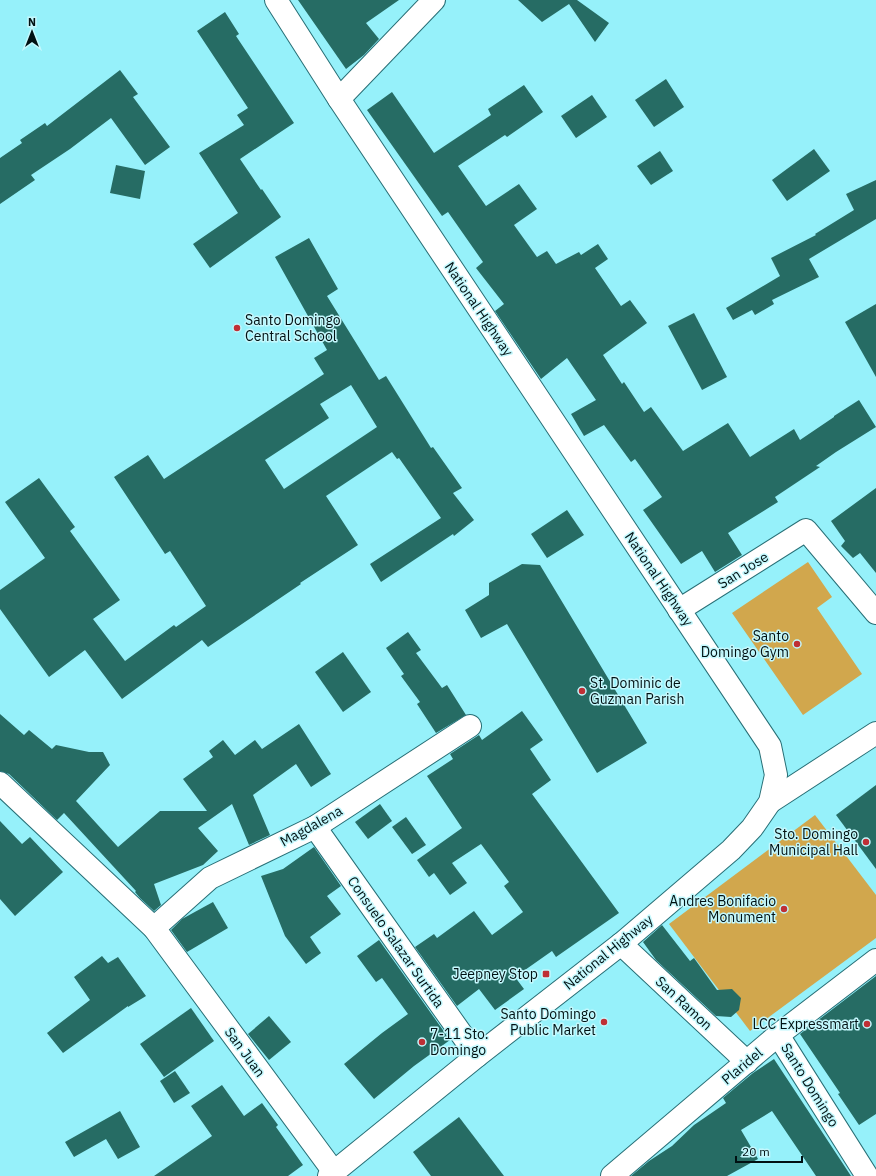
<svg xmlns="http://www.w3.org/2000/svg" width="876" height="1176" viewBox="0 0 876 1176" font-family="'IBM Plex Sans',sans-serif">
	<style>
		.green { fill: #d1a74d }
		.building { fill: #266c64; fill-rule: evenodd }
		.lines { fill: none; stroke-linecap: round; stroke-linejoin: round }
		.street-casing { stroke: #286f76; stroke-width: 24 }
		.secondary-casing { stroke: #286f76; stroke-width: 24 }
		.street { stroke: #fff; stroke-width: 22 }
		.secondary { stroke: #fff; stroke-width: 22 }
		.poi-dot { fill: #bf2f35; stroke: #c4f8fd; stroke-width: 1.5 }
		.labels { text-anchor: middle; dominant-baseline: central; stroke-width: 3; stroke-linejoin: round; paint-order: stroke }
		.street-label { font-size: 14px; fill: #011113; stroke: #c4f8fd }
		.poi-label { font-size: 14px; fill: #011113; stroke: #c4f8fd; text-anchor: end }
	</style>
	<rect width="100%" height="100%" fill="#96f1fa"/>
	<g class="green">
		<polygon points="808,562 832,597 817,608 862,674 803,715 732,613"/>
		<polygon points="815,815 876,895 876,938 750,1031 669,924"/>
	</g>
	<g class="building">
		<polygon points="298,0 399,0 366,23 379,39 364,55 346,69"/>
		<polygon points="518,0 577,0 609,23 595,42 569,4 542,22"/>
		<polygon points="225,12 239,34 236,36 294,123 240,159 261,190 262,189 281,217 210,268 193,244 238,213 199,153 244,125 237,115 248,108 197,31"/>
		<polygon points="120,70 138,94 133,97 170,147 145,165 111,118 70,149 31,175 35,180 0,204 0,158 22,143 20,140 45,123 47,126"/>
		<polygon points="666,79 684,107 654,127 635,100"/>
		<polygon points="524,85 543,112 507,137 505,135 458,166 486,206 519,184 537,209 514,225 537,257 547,251 556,264 579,252 581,255 598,244 608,259 595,268 621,306 630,300 647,323 603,355 622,384 624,382 644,412 651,407 683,451 728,423 750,457 794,429 800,440 834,417 834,416 859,400 876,427 836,452 816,466 820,467 775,497 778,502 728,533 742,555 715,572 702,551 681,564 643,510 662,497 635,459 631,462 604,425 584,436 571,414 596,400 567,358 541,379 495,311 504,304 476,268 483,262 448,212 442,216 367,110 392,92 434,153 491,115 488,109"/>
		<polygon points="592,95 607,117 576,138 561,116"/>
		<polygon points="814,149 830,171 787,201 772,180"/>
		<polygon points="660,151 673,171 651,185 637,166"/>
		<polygon points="116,165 145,171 140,199 110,193"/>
		<polygon points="876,180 876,219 809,259 819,277 772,300 774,304 755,315 752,310 733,320 726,308 780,276 771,258 816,235 815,234 854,210 846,194"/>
		<path d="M 309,238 L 338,289 L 327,296 L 379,380 L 386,376 L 431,448 L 433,447 L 462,488 L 453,493 L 474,520 L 454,536 L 453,534 L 381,582 L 370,564 L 441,518 L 399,458 L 397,459 L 392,452 L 326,496 L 358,545 L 300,583 L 301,584 L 208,647 L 202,640 L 122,699 L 85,650 L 49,677 L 0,609 L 0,590 L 45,558 L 5,502 L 39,478 L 75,527 L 70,531 L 120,600 L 93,619 L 125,661 L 174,625 L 176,627 L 206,606 L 170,551 L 165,554 L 114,477 L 148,455 L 164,479 L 324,374 L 314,358 L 327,350 L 275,257 ZM 351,385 L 377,427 L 284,489 L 265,460 L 329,418 L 320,404 Z"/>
		<polygon points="876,304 876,377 845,322"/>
		<polygon points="694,313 727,377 702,390 668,326"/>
		<polygon points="876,488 876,573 860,553 853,558 841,546 845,541 831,521"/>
		<polygon points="567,510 584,535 547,558 531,534"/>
		<polygon points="522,564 540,565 647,743 597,773 507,624 481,638 465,610 489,595 489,583"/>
		<polygon points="408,632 421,650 416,653 442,688 447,685 466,715 436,733 417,704 420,702 401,676 404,674 386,648"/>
		<polygon points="343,652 371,692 343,712 315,672"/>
		<polygon points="522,711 543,740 530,749 551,780 532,794 619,913 556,957 552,951 515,977 524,989 495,1010 479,989 457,1006 415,947 434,934 437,938 474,911 492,935 523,912 504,886 509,882 481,844 452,863 467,883 450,895 434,873 429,877 417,860 462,828 427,776 453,759 450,754 479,735 482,740"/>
		<polygon points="0,714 24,735 29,730 52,749 56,745 89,752 103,752 110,765 76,801 118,847 160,811 207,811 183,779 213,757 209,751 223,740 235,755 255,740 262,749 299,724 331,774 311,787 296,764 253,795 270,835 249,845 232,804 198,828 218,851 203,865 154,884 161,905 154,911 140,898 135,892 136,891 64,813 57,820 9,774 0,771"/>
		<polygon points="876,785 876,869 836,815"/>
		<polygon points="380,804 392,821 368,839 355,822"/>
		<polygon points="406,817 426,845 412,854 392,827"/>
		<polygon points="0,821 22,844 30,837 63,872 15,916 0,899"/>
		<polygon points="314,847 341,886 327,896 341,914 310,937 321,953 306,964 285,936 261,876 283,869"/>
		<polygon points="213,902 228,928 187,952 171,930 182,919"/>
		<polygon points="662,925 690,961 694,958 717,990 732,989 741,998 739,1010 731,1017 716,1016 656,960 643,942"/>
		<polygon points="379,940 450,1040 414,1066 374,1099 344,1064 382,1033 408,1014 382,978 376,982 357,956"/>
		<polygon points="102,956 108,963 118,957 146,996 128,1007 128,1006 63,1053 47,1033 90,1000 74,977"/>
		<polygon points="876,976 876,1114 859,1125 838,1094 840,1093 800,1034"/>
		<polygon points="191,1008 214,1041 164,1077 140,1044"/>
		<polygon points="269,1016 291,1042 269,1060 248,1034"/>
		<polygon points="774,1059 851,1176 816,1176 772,1111 741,1130 758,1159 727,1176 631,1176 649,1161 672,1146 694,1125 726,1103 723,1098 753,1073"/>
		<polygon points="175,1071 190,1093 174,1103 160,1081"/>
		<polygon points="222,1085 244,1116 262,1103 278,1125 276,1127 303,1165 288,1176 154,1176 212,1136 191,1106"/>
		<polygon points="120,1111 140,1147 118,1159 106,1139 74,1157 65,1142"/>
		<polygon points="459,1117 504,1176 431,1176 413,1152"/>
	</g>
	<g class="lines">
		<g class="street-casing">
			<g id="street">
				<polyline points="339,99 434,0"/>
				<polyline points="679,610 806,530 876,613"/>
				<polyline points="315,827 477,1056"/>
				<polyline points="154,928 210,878 315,827 470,726"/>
				<polyline points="621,944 747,1062"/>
				<polyline points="778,1035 867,1176"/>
				<polyline points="612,1176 778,1035 876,960"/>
			</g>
		</g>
		<g class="secondary-casing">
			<g id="secondary">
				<polyline points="276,0 339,99 770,746 776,775 770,802 752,828 731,850 621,944 477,1056 329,1176"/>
				<polyline points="0,783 154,928 334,1172"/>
				<polyline points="770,802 876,733"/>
			</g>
		</g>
		<use href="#street" class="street"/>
		<use href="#secondary" class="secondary"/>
	</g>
	<g class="poi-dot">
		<circle cx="237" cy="328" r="4"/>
		<circle cx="797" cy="644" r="4"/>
		<circle cx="582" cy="691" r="4"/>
		<circle cx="866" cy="842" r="4"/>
		<circle cx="784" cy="909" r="4"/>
		<rect x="542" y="970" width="8" height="8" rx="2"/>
		<circle cx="604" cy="1022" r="4"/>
		<circle cx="867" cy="1024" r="4"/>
		<circle cx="422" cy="1042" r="4"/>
	</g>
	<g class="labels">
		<g class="street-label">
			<text transform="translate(479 309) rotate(56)">National Highway</text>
			<text transform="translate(743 570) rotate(-32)">San Jose</text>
			<text transform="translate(659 579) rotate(56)">National Highway</text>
			<text transform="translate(311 826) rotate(-29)">Magdalena</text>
			<text transform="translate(396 942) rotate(55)">Consuelo Salazar Surtida</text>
			<text transform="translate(608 952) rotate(-39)">National Highway</text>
			<text transform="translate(684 1003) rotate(43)">San Ramon</text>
			<text transform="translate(245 1052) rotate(54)">San Juan</text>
			<text transform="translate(742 1066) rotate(-40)">Plaridel</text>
			<text transform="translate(810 1085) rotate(58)">Santo Domingo</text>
		</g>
		<g class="poi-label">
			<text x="245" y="320" text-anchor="start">Santo Domingo<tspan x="245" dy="16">Central School</tspan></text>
			<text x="789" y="636">Santo<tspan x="789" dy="16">Domingo Gym</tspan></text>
			<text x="590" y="683" text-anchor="start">St. Dominic de<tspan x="590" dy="16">Guzman Parish</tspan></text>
			<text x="858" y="834">Sto. Domingo<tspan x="858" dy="16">Municipal Hall</tspan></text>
			<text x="776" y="901">Andres Bonifacio<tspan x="776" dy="16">Monument</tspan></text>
			<text x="538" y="974">Jeepney Stop</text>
			<text x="596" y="1014">Santo Domingo<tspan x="596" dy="16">Public Market</tspan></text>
			<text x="859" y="1024">LCC Expressmart</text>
			<text x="430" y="1034" text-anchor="start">7-11 Sto.<tspan x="430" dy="16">Domingo</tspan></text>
		</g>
	</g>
	<g transform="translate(32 32)" stroke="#c4f8fd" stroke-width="3" paint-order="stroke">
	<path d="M0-3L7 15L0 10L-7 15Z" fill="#011113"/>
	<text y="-6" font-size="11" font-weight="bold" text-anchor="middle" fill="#011113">N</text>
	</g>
	<path d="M736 1156v6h66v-6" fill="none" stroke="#011113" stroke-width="2"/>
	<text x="742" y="1156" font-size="12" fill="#011113" stroke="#c4f8fd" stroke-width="3" paint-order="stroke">20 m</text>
</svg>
